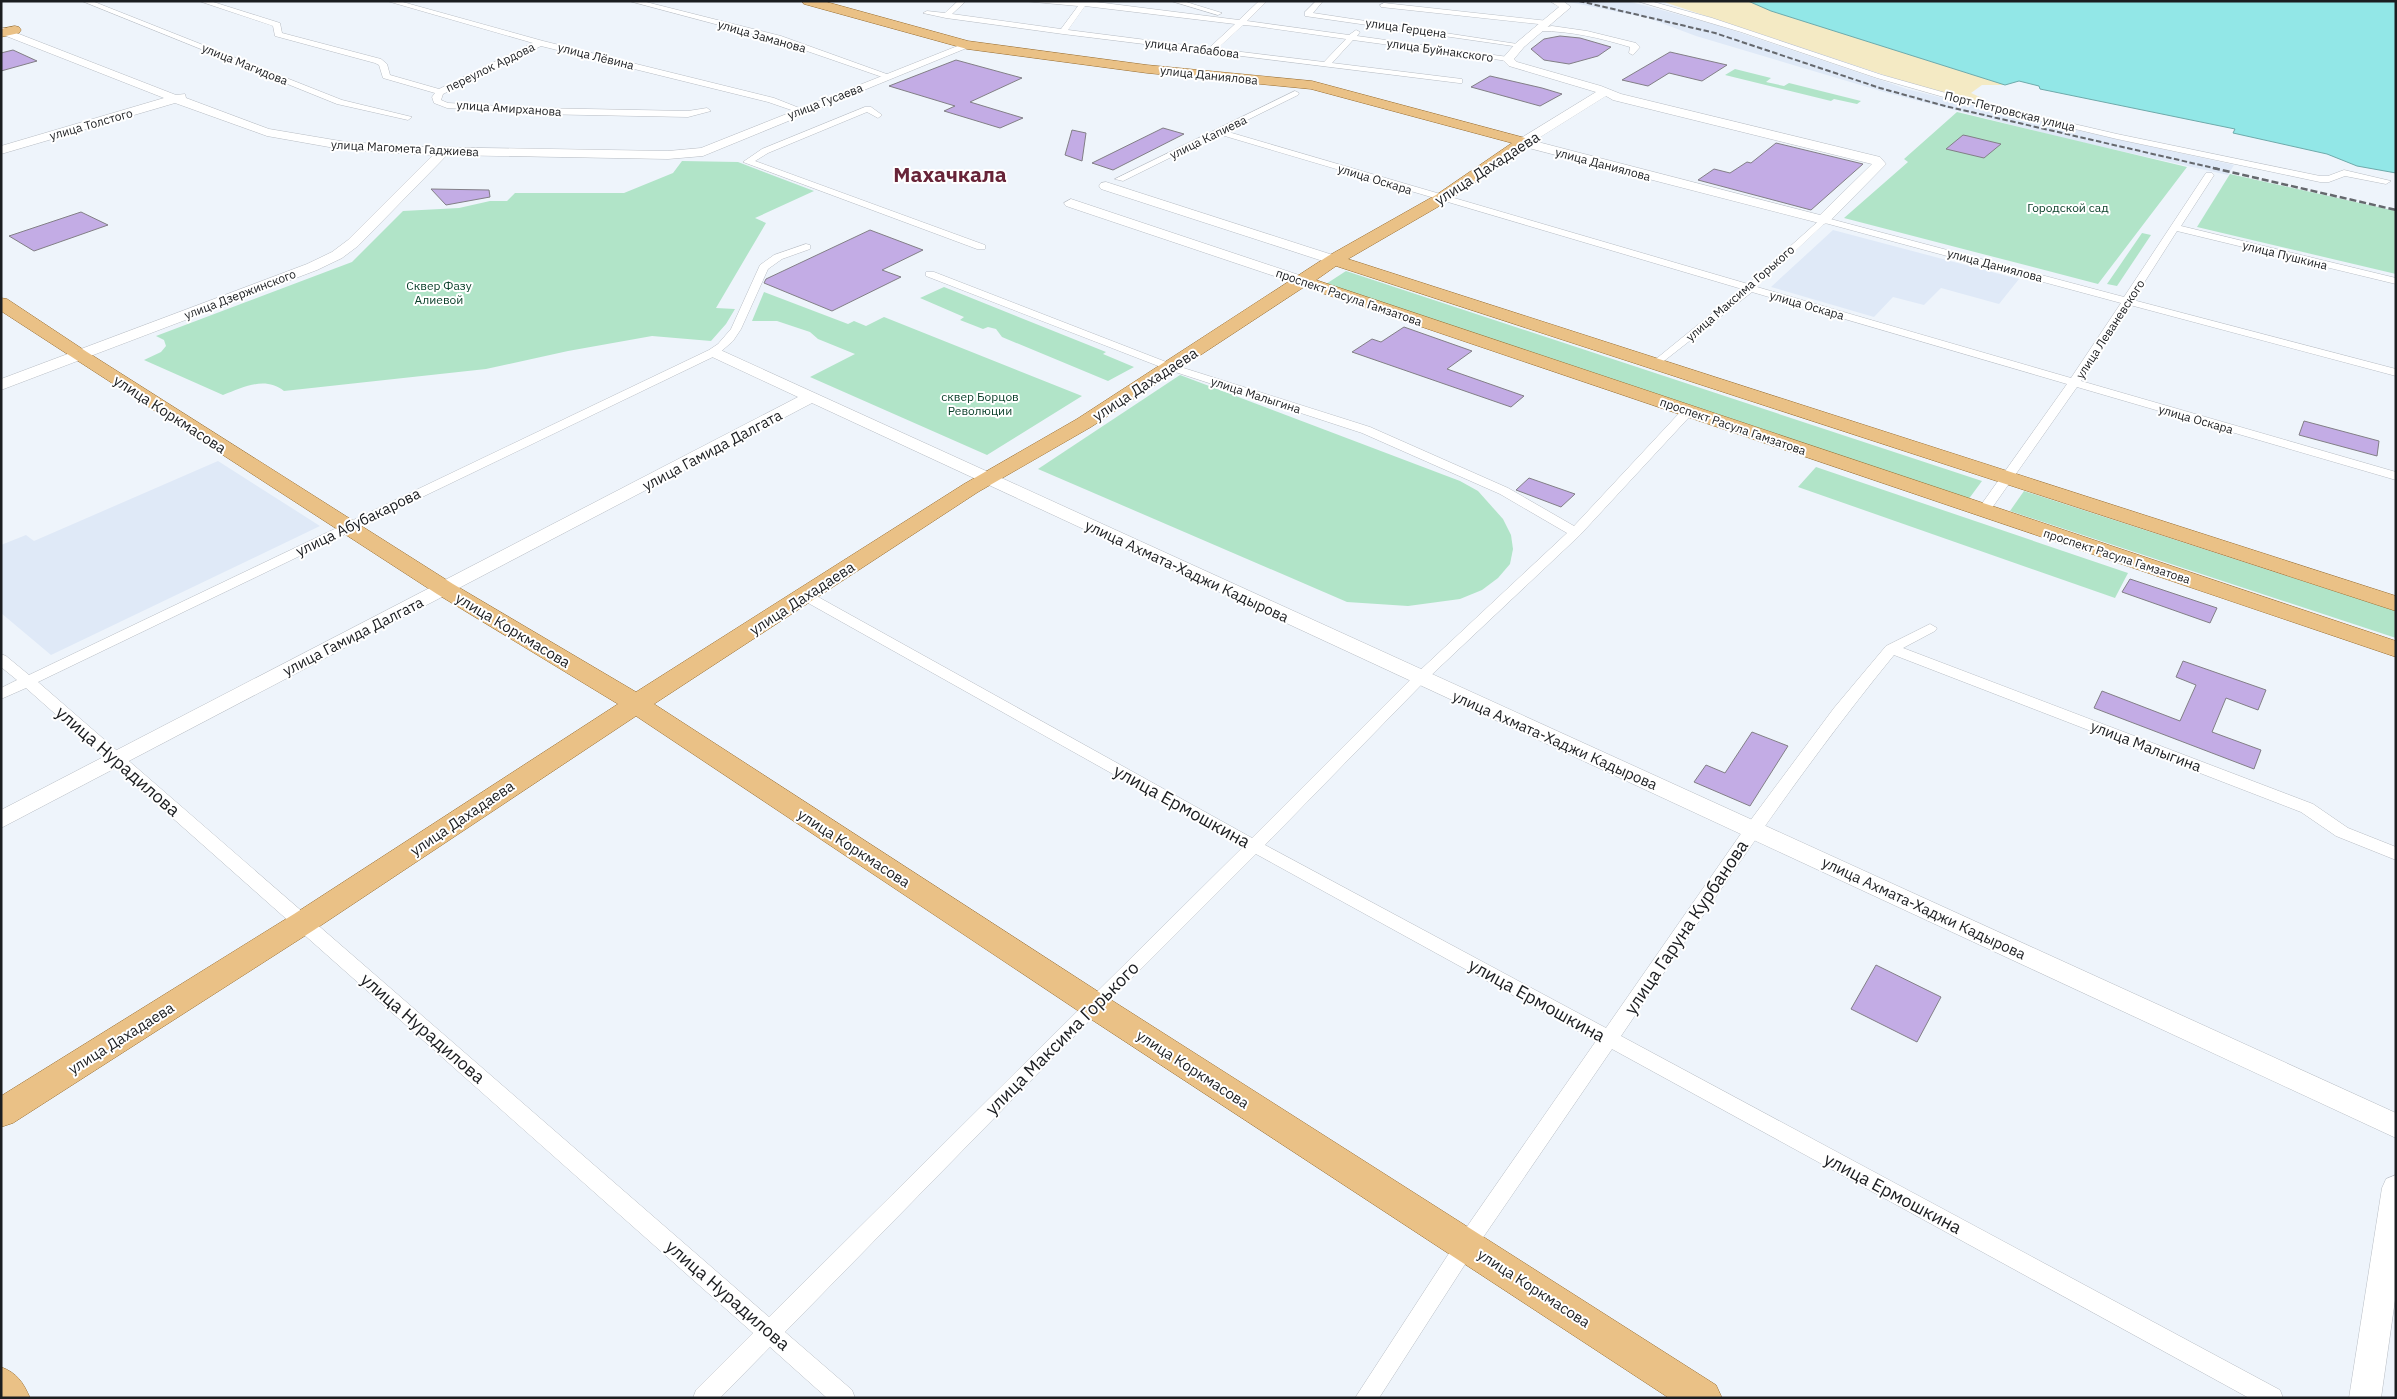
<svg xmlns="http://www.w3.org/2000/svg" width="2397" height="1399" viewBox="0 0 2397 1399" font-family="'IBM Plex Sans',sans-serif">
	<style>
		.built { fill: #dfe9f7 }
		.green { fill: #b1e4c8 }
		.sand { fill: #f4eac4 }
		.water { fill: #92e7e7; stroke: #6eaaab }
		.building { fill: #c3ace5; stroke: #827f86 }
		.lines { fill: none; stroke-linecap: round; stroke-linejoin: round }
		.street-casing { stroke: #b8bdc4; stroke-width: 1 }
		.secondary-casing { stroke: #b8bdc4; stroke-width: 1 }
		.primary-casing { stroke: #986c2e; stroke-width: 1 }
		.street { fill: #fff; fill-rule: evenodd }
		.secondary { fill: #fff; fill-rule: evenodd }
		.primary { fill: #eac186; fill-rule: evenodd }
		.rail-far1 { stroke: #65686d; stroke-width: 2; stroke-dasharray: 5.5 2.5; stroke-linecap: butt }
		.rail { stroke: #65686d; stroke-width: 2.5; stroke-dasharray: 7 3; stroke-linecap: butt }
		.labels { text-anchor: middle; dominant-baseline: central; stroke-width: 4; stroke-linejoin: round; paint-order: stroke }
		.far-street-label { font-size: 12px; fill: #1b1d20; stroke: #fff }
		.far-park-label { font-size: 12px; fill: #0b402a; stroke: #fff }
		.street-label { font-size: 15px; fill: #1b1d20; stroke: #fff }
		.near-street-label { font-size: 18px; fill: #1b1d20; stroke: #fff }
		.far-town-label { font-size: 21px; font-weight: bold; fill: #682438; stroke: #fff }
	</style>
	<rect width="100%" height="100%" fill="#eef4fb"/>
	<g class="built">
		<polygon points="1564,1 1626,1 1643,5 1717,25 1907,89 2031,120 2234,165 2228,175 2067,139 1884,92 1696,36 1648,18"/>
		<polygon points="1833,230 2007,276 2019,279 1999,304 1941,288 1924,305 1893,297 1874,317 1771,287"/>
		<polygon points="218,461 320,526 51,655 1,613 1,545 26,535 34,541"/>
	</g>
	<g class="green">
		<polygon points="1735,69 1771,78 1766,82 1784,86 1789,83 1861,101 1857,104 1834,99 1831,101 1725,75"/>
		<polygon points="1957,112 2187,167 2098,284 1844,218 1908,162 1904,159"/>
		<path d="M 682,161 L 738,162 L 814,191 L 755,218 L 766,223 L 716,308 L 735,309 L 726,324 L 711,341 L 652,336 L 568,351 L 486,369 L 284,391 C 265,376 244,387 223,395 L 144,360 L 161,352 L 166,346 L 164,340 L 156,336 L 352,262 L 403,211 L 459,208 L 490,201 L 507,201 L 515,193 L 624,193 L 673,173 Z"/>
		<polygon points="2230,174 2396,211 2396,274 2197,227"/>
		<polygon points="2142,233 2151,235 2117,286 2107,284"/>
		<polygon points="1346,271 1982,481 1968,500 1326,284"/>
		<polygon points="944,287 1106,352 1103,354 1134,367 1108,381 1002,337 996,329 988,327 983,329 960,320 964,317 920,298"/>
		<polygon points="764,292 848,324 854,321 866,326 884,317 1082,396 987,455 810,377 855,354 818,339 810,332 777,321 752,321"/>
		<polygon points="1180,375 1460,481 1478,491 1503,519 1511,535 1513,549 1510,564 1498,578 1482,590 1460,599 1408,606 1347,602 1038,469"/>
		<polygon points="1816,467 2128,573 2115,598 1798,487"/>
		<polygon points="2024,491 2396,611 2396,638 2010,511"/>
	</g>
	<polygon class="sand" points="1661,1 1748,1 1771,11 2005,85 1982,85 1971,93 1982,98 1977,101 1905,82"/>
	<polygon class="water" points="1748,1 2396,1 2396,173 2357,166 2327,154 2233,133 2235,129 2040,89 2039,86 2019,81 2005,85 1771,11"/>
	<g class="building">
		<polygon points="1560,36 1580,38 1611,47 1598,56 1569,64 1544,60 1531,49 1544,39"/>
		<polygon points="13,50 37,61 1,71 1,53"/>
		<polygon points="1670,52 1727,65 1702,81 1669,73 1648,86 1622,80"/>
		<polygon points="956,60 1022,78 970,102 1023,118 1000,128 944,111 955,106 889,86"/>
		<polygon points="1490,76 1542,88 1562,94 1540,106 1471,87"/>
		<polygon points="1163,128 1184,134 1113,170 1092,163"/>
		<polygon points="1072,130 1086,133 1082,161 1065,155"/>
		<polygon points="1963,135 1968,136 2001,144 1984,158 1946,149"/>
		<polygon points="1776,143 1863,164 1811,210 1698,180 1714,169 1730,173 1747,162 1751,163"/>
		<polygon points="431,189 489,190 490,197 446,205"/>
		<polygon points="81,212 108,225 34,251 9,236"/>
		<polygon points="870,230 923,250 882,270 901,277 832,311 764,283 766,279"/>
		<polygon points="1404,327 1472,351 1447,369 1524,396 1511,407 1352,352 1372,339 1381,342"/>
		<polygon points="2304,421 2379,441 2377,456 2299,435"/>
		<polygon points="1529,478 1575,494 1561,507 1516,490"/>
		<polygon points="2130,579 2217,608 2210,623 2122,592"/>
		<polygon points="2183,661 2266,690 2258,710 2226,698 2212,732 2261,750 2254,769 2094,708 2102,691 2180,721 2196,685 2176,677"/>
		<polygon points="1752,732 1788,746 1750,806 1694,782 1706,765 1725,773"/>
		<polygon points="1876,965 1941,997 1917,1042 1851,1009"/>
	</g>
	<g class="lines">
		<g class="street-casing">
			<g id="street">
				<polygon points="82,1 92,1 342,100 412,117 408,120 337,104"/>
				<polygon points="199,1 210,1 280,23 282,33 381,59 387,64 390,75 439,89 533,43 387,1 399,1 543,41 774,98 807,111 803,114 768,102 541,46 443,94 441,100 448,103 536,108 688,111 707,108 711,111 688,117 536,114 447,108 434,103 432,97 435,93 383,78 379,65 375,63 275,36 273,26"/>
				<polygon points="629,1 642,1 781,36 895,77 888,79 775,40"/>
				<path d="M 958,1 L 966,1 L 952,14 L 1061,29 L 1078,6 L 1023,1 L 1088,1 L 1239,20 L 1259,1 L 1267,1 L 1247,21 L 1349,35 L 1356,30 L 1360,32 L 1357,36 L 1508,57 L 1512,59 L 1508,61 L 1353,40 L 1332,63 L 1462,79 L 1462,83 L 1459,83 L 1063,34 L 946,18 L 923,13 L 927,11 L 945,13 ZM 1085,6 L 1235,24 L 1209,48 L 1068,30 ZM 1243,25 L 1255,26 L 1346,39 L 1324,62 L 1217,49 Z"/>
				<polygon points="1171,1 1183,1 1222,13 1218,15"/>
				<polygon points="1316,1 1323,1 1313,13 1524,45 1520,47 1305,16 1305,12"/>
				<polygon points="1637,1 1650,1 1712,18 1882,75 1967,99 2117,134 2320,176 2328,176 2344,170 2391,181 2386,184 2345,176 2329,182 2320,182 2117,139 1961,102 1877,78 1741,32"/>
				<polygon points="1384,3 1548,21 1552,23 1548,25 1381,7 1380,5"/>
				<path d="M 1552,26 L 1587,31 L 1636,43 L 1640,47 L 1633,55 L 1629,53 L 1630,47 C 1600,38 1571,31 1540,31 L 1536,29 Z"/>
				<path d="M 1295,91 L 1299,93 L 1298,95 L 1225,131 L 1748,284 L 1823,217 L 2124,297 L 2206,173 L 2212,173 L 2214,175 L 2181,226 L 2396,278 L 2396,284 L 2177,231 L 2133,300 L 2396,369 L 2396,376 L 2130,305 L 2081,381 L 2396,472 L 2396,480 L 2077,387 L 1987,515 L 1982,516 L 1976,512 L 2067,384 L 1752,292 L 1655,368 L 1651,367 L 1651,363 L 1742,289 L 1218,134 L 1123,181 L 1115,179 ZM 1825,223 L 2121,303 L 2071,378 L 1757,287 Z"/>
				<polygon points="865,107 871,107 882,115 878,118 867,112 768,153 755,161 985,245 985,249 977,249 743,162 762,149"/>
				<path d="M 806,244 L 810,245 L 810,249 L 782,259 L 768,269 L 741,329 L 733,341 L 717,355 L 38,682 L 769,1317 L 1243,847 L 801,599 L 799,596 L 801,593 L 811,593 L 1252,838 L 1415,675 L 1567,533 L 1500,494 L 1362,433 L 1166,369 L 926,276 L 926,272 L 934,272 L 1174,365 L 1370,427 L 1508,488 L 1574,526 L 1684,408 L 1692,408 L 1692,414 L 1580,535 L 1425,681 L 1265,845 L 1606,1028 L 1747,825 L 1834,708 L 1886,646 L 1930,624 L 1937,628 L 1935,631 L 1903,648 L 2313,804 L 2348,828 L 2396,847 L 2396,860 L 2336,836 L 2301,812 L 1894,655 C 1795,776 1709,907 1621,1036 L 2280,1390 L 2283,1398 L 2249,1398 L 1612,1049 L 1471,1255 L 1379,1398 L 1355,1398 L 1457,1241 L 1596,1041 L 1256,854 L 1098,1012 L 785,1332 L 852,1390 L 855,1398 L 827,1398 L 770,1347 L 720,1398 L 693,1398 L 696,1390 L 753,1333 L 26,688 L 1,699 L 1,688 L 17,680 L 1,667 L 1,654 L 6,656 L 29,675 L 709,350 L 718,344 L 731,329 L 760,265 L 774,255 Z"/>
			</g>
		</g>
		<g class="secondary-casing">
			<g id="secondary">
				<path d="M 1550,1 L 1563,1 L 1571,7 L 1524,47 L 1514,59 L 1517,62 L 1601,86 L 1621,94 L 1880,157 L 1886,164 L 1828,223 L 1823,224 L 1513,144 L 1511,141 L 1513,138 L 1521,138 L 1596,92 L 1509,66 L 1502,59 L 1516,43 L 1559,7 ZM 1606,96 L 1613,100 L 1872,164 L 1820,215 L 1534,141 Z"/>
				<polygon points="1,27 176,95 185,94 186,98 269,129 346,142 426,147 668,151 701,148 965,43 973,43 974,45 703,156 668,159 447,155 358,246 342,258 317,270 1,390 1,379 307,264 332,252 348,240 433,155 346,150 267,136 175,103 1,154 1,146 164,98 1,34"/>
				<polygon points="1106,182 1339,257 1341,260 1339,263 1329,263 1101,189 1099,186 1101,183"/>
				<polygon points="1071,199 1308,278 1310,281 1308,284 1298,284 1066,206 1064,203"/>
				<polygon points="716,348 2396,1113 2396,1138 812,403 1,828 1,810 798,397 710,356 708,353"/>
				<polygon points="2396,1175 2396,1293 2381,1398 2349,1398 2382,1188 2386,1179"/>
			</g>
		</g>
		<g class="primary-casing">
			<g id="primary">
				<polygon points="802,1 823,1 968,41 1147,65 1312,81 1529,139 1531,142 1529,145 1448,201 1348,259 2396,596 2396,611 1336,266 1316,280 2396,641 2396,657 1304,287 1091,427 978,492 654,704 1105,996 1716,1385 1722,1398 1669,1398 1083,1014 636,716 314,930 13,1123 1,1127 1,1096 294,914 618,704 437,594 1,311 1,298 7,299 87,352 453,584 636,692 964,484 1077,419 1328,256 1436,195 1512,143 1311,89 1147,73 967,49 804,4"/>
				<polygon points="15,26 19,27 21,30 19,33 1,37 1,29"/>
				<path d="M 1,1367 C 17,1373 23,1382 30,1398 L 1,1398 Z"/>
			</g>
		</g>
		<use href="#street" class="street"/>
		<use href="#secondary" class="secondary"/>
		<use href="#primary" class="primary"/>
		<polyline class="rail-far1" points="1579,1 1715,33 1880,88 1945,106 2218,169"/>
		<polyline class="rail" points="2213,168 2396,210"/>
	</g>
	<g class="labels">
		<g class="far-street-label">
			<text transform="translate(1406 28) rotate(8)">улица Герцена</text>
			<text transform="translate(762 36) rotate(16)">улица Заманова</text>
			<text transform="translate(1192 48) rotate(7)">улица Агабабова</text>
			<text transform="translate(1440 50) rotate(8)">улица Буйнакского</text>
			<text transform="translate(596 56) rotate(14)">улица Лёвина</text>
			<text transform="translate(245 64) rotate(22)">улица Магидова</text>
			<text transform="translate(490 67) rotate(-26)">переулок Ардова</text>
			<text transform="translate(1209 75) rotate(6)">улица Даниялова</text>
			<text transform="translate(825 101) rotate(-21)">улица Гусаева</text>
			<text transform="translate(509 108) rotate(4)">улица Амирханова</text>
			<text transform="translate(2010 111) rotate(14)">Порт-Петровская улица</text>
			<text transform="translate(91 124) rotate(-16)">улица Толстого</text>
			<text transform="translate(1208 137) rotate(-26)">улица Капиева</text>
			<text transform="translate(405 148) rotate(3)">улица Магомета Гаджиева</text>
			<text transform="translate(1603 164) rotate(15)">улица Даниялова</text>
			<text transform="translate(1375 179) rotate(17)">улица Оскара</text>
			<text transform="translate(2285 255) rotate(14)">улица Пушкина</text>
			<text transform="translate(1995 265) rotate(15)">улица Даниялова</text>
			<text transform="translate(1740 293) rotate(-41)">улица Максима Горького</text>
			<text transform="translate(240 294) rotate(-21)">улица Дзержинского</text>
			<text transform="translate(1349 297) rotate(19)">проспект Расула Гамзатова</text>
			<text transform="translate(1807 305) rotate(16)">улица Оскара</text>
			<text transform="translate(2110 329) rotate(-57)">улица Леваневского</text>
			<text transform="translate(1256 395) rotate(18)">улица Малыгина</text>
			<text transform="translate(2196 419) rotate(16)">улица Оскара</text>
			<text transform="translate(1733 426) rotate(19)">проспект Расула Гамзатова</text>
			<text transform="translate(2117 556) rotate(18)">проспект Расула Гамзатова</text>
		</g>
		<g class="far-park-label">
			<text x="2068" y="207">Городской сад</text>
			<text x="439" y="285">Сквер Фазу<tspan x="439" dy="14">Алиевой</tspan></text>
			<text x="980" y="396">сквер Борцов<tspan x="980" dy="14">Революции</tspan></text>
		</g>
		<g class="street-label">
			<text transform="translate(1487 168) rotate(-33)">улица Дахадаева</text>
			<text transform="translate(1145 384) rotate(-33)">улица Дахадаева</text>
			<text transform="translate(170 414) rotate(33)">улица Коркмасова</text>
			<text transform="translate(712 450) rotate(-28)">улица Гамида Далгата</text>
			<text transform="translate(358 522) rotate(-26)">улица Абубакарова</text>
			<text transform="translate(1187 571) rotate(25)">улица Ахмата-Хаджи Кадырова</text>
			<text transform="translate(802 598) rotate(-33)">улица Дахадаева</text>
			<text transform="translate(513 630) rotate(31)">улица Коркмасова</text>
			<text transform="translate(353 636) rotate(-27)">улица Гамида Далгата</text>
			<text transform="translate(1555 740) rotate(24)">улица Ахмата-Хаджи Кадырова</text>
			<text transform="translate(2146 746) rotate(21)">улица Малыгина</text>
			<text transform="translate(462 818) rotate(-34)">улица Дахадаева</text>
			<text transform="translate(854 848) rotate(33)">улица Коркмасова</text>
			<text transform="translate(1924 908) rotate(25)">улица Ахмата-Хаджи Кадырова</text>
			<text transform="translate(121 1038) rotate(-32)">улица Дахадаева</text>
			<text transform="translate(1193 1069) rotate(33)">улица Коркмасова</text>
			<text transform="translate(1534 1288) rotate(33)">улица Коркмасова</text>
		</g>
		<g class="near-street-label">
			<text transform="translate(118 761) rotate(41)">улица Нурадилова</text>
			<text transform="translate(1182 806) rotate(29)">улица Ермошкина</text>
			<text transform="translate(1686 927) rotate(-56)">улица Гаруна Курбанова</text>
			<text transform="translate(1537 1000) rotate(29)">улица Ермошкина</text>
			<text transform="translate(423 1028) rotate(41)">улица Нурадилова</text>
			<text transform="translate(1062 1038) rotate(-45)">улица Максима Горького</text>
			<text transform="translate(1893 1193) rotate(28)">улица Ермошкина</text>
			<text transform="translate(728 1295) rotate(41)">улица Нурадилова</text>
		</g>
		<g class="far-town-label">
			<text x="950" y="174">Махачкала</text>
		</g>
	</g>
	<rect width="2397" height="1399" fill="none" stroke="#1b1d20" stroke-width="5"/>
</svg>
